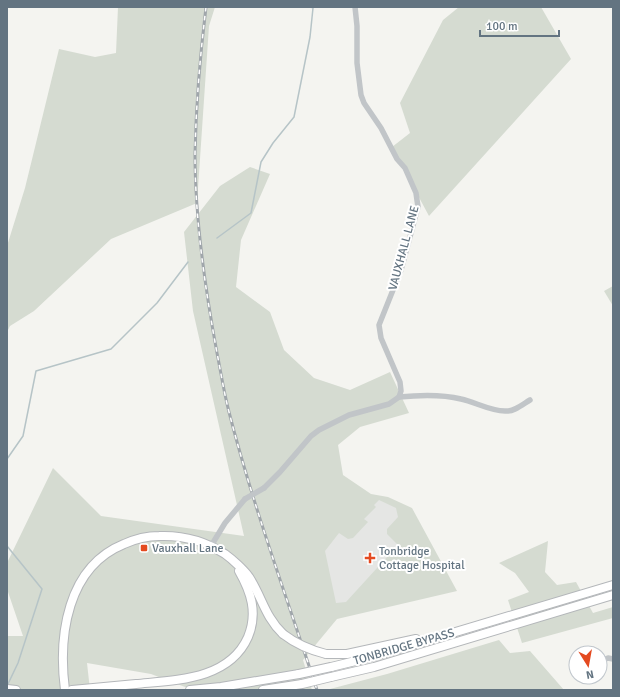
<svg xmlns="http://www.w3.org/2000/svg" width="620" height="697" viewBox="0 0 620 697" font-family="Signika,sans-serif">
	<style>
		.built { fill: #e5e6e4 }
		.green { fill: #d5dbd1; fill-rule: evenodd }
		.lines { fill: none; stroke-linecap: round; stroke-linejoin: round }
		.stream { stroke: #b6c4c7; stroke-width: 1.5 }
		.highway-casing { stroke: #b4b7ba; stroke-width: 10 }
		.minor { stroke: #c1c5c8; stroke-width: 5.5 }
		.highway { stroke: #fff; stroke-width: 8 }
		.rail-casing { stroke: #a0a6ab; stroke-width: 3 }
		.rail { stroke: #fff; stroke-width: 1.5; stroke-dasharray: 4.5; stroke-linecap: butt }
		.highway-bridge-casing { stroke: #b4b7ba; stroke-width: 10; stroke-linecap: butt }
		.minor-bridge { stroke: #c1c5c8; stroke-width: 5.5 }
		.highway-bridge { stroke: #fff; stroke-width: 8 }
		.poi-dot { fill: #e44a20; stroke: #fff; stroke-width: 1.5 }
		.labels { text-anchor: middle; dominant-baseline: central; stroke-width: 4; stroke-linejoin: round; paint-order: stroke }
		.street-label { font-size: 12px; fill: #637481; stroke: #fff }
		.poi-label { font-size: 12px; fill: #637481; stroke: #fff; text-anchor: start }
	</style>
	<rect width="100%" height="100%" fill="#f4f4f0"/>
	<polygon class="built" points="364,493 403,508 437,584 330,613 308,533"/>
	<g class="green">
		<polygon points="118,7 215,7 209,26 197,203 111,239 34,311 10,326 7,332 7,246 25,188 59,49 95,57 116,53"/>
		<polygon points="459,7 541,7 571,59 429,216 392,147 410,133 400,103 443,20"/>
		<path d="M 250,167 L 270,174 L 241,240 L 236,287 L 270,312 L 284,350 L 314,378 L 350,390 L 390,372 L 409,413 L 360,427 L 338,445 L 343,475 L 371,494 L 388,497 L 412,508 L 457,591 L 337,619 L 303,660 L 312,690 L 193,690 L 151,674 L 87,663 L 90,690 L 7,690 L 7,636 L 23,636 L 7,589 L 7,563 L 53,468 L 101,516 L 244,536 L 193,311 L 184,232 L 220,186 ZM 379,500 L 396,508 L 398,517 L 387,529 L 387,534 L 398,545 L 346,602 L 336,603 L 325,551 L 339,533 L 348,539 L 353,538 L 368,522 L 364,519 L 376,507 L 374,505 Z"/>
		<polygon points="613,286 613,306 604,291"/>
		<polygon points="548,541 545,572 557,585 576,582 593,613 613,607 613,618 522,643 508,600 529,592 515,573 499,563"/>
		<polygon points="499,640 510,653 530,651 564,690 330,690 330,689 387,674"/>
	</g>
	<g class="lines">
		<g class="stream">
			<polyline points="217,238 251,213 261,162 273,143 294,117 310,37 313,8 311,7"/>
			<polyline points="7,459 23,436 36,371 111,349 157,303 188,262"/>
			<polyline points="7,546 42,589 18,663 7,686"/>
		</g>
		<g class="highway-casing">
			<g id="highway">
				<polyline points="326,654 347,654 416,639"/>
				<polyline points="331,667 372,657 613,585"/>
				<polyline points="331,677 374,667 613,595"/>
				<polyline points="7,689 16,690"/>
				<path d="M 65,690 C 58,636 67,567 124,544 C 135,539 147,536 159,536 C 183,535 205,541 225,554 C 232,559 244,570 249,577 C 262,597 265,617 283,634"/>
				<path d="M 72,690 C 94,688 115,686 136,684 C 176,680 229,680 248,637 C 258,613 251,592 239,571"/>
				<polyline points="190,690 221,687 299,674"/>
				<polyline points="263,690 302,684"/>
			</g>
		</g>
		<g class="minor">
			<path d="M 399,397 C 419,395 441,394 461,399 C 475,402 490,411 505,411 C 514,412 523,404 530,400"/>
			<polyline points="264,488 280,472 311,436 319,430 349,415 389,404 399,397 401,391 400,382 381,338 379,325 401,270 418,207 416,193 405,168 397,159 381,128 364,103 361,95 357,63 357,26 355,7"/>
			<polyline points="211,546 225,523 245,499"/>
			<polyline points="600,661 608,658 613,659"/>
		</g>
		<use href="#highway" class="highway"/>
		<g class="rail-casing">
			<path id="rail" d="M 206,7 C 200,56 196,105 195,154 C 195,221 205,288 217,353 C 221,373 224,393 229,412 C 253,506 287,598 317,690"/>
		</g>
		<use href="#rail" class="rail"/>
		<g class="highway-bridge-casing">
			<g id="highway-bridge">
				<path d="M 283,634 C 296,644 310,650 326,654"/>
				<polyline points="299,674 331,667"/>
				<polyline points="302,684 331,677"/>
			</g>
		</g>
		<polyline class="minor-bridge" points="245,499 264,488"/>
		<use href="#highway-bridge" class="highway-bridge"/>
	</g>
	<g class="poi-dot">
		<rect x="140" y="544" width="8" height="8" rx="2"/>
		<path d="M368 552h4v4h4v4h-4v4h-4v-4h-4v-4h4z"/>
	</g>
	<g class="labels">
		<g class="street-label">
			<text transform="translate(404 248) rotate(-75)">VAUXHALL LANE</text>
			<text transform="translate(404 647) rotate(-16)">TONBRIDGE BYPASS</text>
		</g>
		<g class="poi-label">
			<text x="152" y="548">Vauxhall Lane</text>
			<text x="379" y="551">Tonbridge<tspan x="379" dy="14">Cottage Hospital</tspan></text>
		</g>
	</g>
	<rect width="620" height="697" fill="none" stroke="#637481" stroke-width="16"/>
	<g transform="translate(588 665) rotate(169)"><circle r="19" fill="#ffffff" stroke="#c1c7cd"/>
	<path d="M0-3L7 15L0 10L-7 15Z" fill="#e44a20"/>
	<text y="-6" font-size="11" font-weight="bold" text-anchor="middle" fill="#637481">N</text>
	</g>
	<path d="M480 30v6h79v-6" fill="none" stroke="#637481" stroke-width="2"/>
	<text x="486" y="30" font-size="12" fill="#637481" stroke="#ffffff" stroke-width="3" paint-order="stroke">100 m</text>
</svg>
